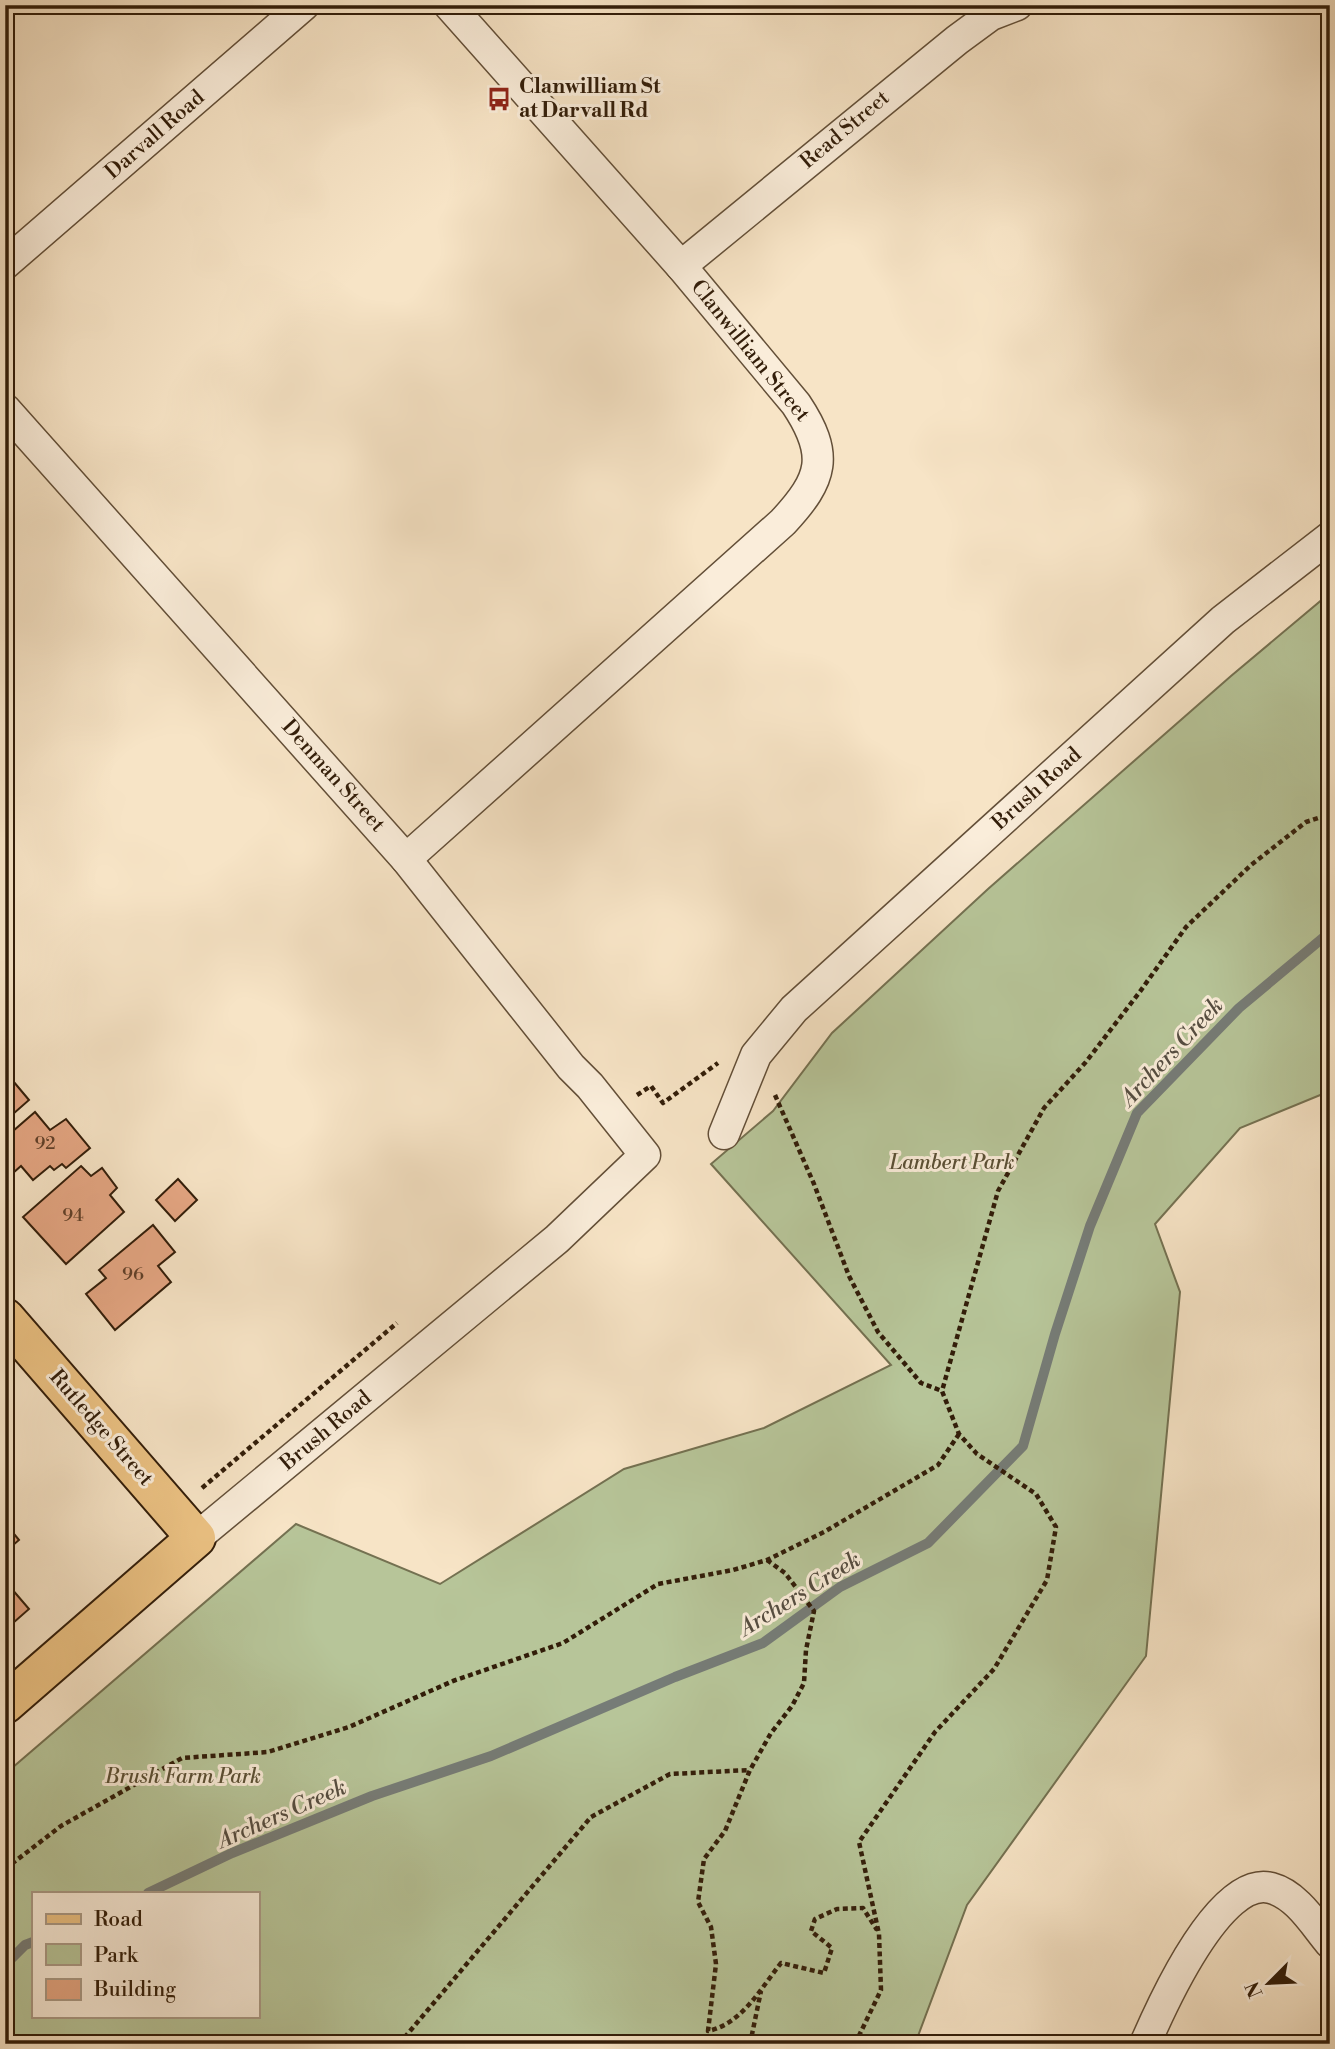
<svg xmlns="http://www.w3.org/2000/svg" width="1335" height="2049" viewBox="0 0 1335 2049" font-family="'Libre Bodoni',serif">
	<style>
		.green { fill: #b7c599; stroke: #747151; stroke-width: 2; fill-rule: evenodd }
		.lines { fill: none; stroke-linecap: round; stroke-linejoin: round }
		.stream { stroke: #767c77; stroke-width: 10 }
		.building { fill: #e5a683; stroke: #321d09; stroke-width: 2 }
		.minor-casing { stroke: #634f38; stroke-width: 33 }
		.primary-casing { stroke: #321d09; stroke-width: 42 }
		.path { stroke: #321d09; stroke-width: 4.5; stroke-dasharray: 5 3.5; stroke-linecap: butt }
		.minor { stroke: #faedda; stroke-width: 30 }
		.primary { stroke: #ecc283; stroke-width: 38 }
		.labels { text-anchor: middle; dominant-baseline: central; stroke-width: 6; stroke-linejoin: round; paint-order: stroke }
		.number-label { font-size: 18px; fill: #5f3f28 }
		.poi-label { font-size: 21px; font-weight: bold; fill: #321d09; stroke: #faedda; text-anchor: start }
		.street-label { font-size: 21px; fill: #321d09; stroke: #faedda }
		.park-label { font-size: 21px; font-style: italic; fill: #5a4f34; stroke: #faedda }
		.water-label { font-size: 23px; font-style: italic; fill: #544c40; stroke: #faedda }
	</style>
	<rect width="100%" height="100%" fill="#f7e4c6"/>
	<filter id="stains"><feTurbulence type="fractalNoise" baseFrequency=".00286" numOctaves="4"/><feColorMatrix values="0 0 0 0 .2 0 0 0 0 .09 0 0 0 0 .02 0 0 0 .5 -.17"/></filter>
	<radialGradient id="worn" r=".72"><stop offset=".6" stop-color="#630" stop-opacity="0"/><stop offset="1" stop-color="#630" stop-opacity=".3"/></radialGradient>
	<path class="green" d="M 1330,593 L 1330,1091 L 1240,1128 L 1155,1224 L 1180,1292 L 1146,1656 L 967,1905 L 915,2044 L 5,2044 L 5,1774 L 296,1524 L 440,1584 L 624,1469 L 764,1428 L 891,1365 L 711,1164 L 773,1111 L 832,1033 L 988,889 L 1231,676 ZM 33,1893 L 257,1893 L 257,2016 L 33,2016 Z"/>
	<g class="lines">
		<g class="stream">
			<polyline points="148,1893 232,1853 372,1796 491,1756 675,1677 763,1643 840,1587 928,1543 1023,1446 1055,1334 1090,1226 1137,1113 1239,1008 1330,932"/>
			<polyline points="5,1965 25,1945 33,1942"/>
		</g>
	</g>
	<g class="building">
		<polygon points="8,1075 29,1100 5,1121 5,1078"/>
		<polygon points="35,1112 50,1130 66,1119 90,1148 66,1168 62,1164 54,1170 50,1166 33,1180 21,1166 5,1180 5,1138"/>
		<polygon points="81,1166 91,1176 102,1168 117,1188 110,1195 124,1212 66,1264 23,1217"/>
		<polygon points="178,1179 197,1200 175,1221 156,1200"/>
		<polygon points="153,1225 175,1252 158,1266 171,1282 115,1330 86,1294 106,1278 99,1270"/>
		<polygon points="5,1523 19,1540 5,1552"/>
		<polygon points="5,1581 29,1609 5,1630"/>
	</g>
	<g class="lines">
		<g class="minor-casing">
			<g id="minor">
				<polyline points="5,264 304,5"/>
				<polyline points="681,266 957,40 991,15 1017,5"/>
				<polyline points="5,409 406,859 571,1067 590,1086 645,1155 557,1239 196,1538"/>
				<path d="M 406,859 L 783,522 C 823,479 830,455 796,404 L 681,266 L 449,5"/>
				<polyline points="724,1134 756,1055 794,1009 1223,620 1330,537"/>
				<path d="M 1145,2044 C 1161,2007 1220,1874 1271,1888 C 1297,1895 1314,1924 1330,1943"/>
			</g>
		</g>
		<g class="primary-casing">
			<polyline id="primary" points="5,1318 196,1538 5,1704"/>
		</g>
		<g class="path">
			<polyline points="637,1095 651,1086 663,1103 718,1063"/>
			<polyline points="775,1095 814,1184 849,1276 878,1332 921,1383 942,1391"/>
			<polyline points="202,1488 397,1323"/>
			<path d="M 767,1560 L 785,1573 L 814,1611 L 806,1650 L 804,1683 L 792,1706 L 771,1733 L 750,1770 L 725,1831 L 704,1859 L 698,1902 L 711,1927 L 716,1964 L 708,2031 C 742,2024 761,1988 781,1963 L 824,1973 L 832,1948 L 811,1931 L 815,1919 L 837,1909 L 863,1908 L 877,1930"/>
			<polyline points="5,1869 61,1826 182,1758 268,1752 349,1727 453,1681 563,1643 658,1584 733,1570 767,1560 824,1532 938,1465 959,1434"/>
			<polyline points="399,2044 591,1817 670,1774 750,1770"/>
			<polyline points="750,2044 761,1991"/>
			<polyline points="855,2044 881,1990 879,1934 859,1842 935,1732 994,1669 1047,1580 1056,1527 1036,1494 977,1454 959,1434 942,1391 998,1191 1044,1108 1085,1063 1139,993 1186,927 1251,865 1306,822 1330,814"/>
		</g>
		<use href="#minor" class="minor"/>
		<use href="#primary" class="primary"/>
	</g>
	<defs>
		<g id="bus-bare" transform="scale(1.89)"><path d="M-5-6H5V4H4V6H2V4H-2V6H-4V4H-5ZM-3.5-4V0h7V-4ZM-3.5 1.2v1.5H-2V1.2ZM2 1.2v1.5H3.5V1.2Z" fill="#8f2418" stroke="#faedda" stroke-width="2.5" paint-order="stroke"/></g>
	</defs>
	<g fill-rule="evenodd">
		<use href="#bus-bare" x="499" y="99"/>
	</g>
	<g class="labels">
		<g class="number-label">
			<text x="45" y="1143">92</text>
			<text x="73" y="1215">94</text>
			<text x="133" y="1274">96</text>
		</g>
		<g class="poi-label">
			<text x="519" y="87">Clanwilliam St<tspan x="519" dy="24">at Darvall Rd</tspan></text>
		</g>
		<g class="street-label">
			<text transform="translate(845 130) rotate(-40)">Read Street</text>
			<text transform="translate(155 135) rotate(-41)">Darvall Road</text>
			<text transform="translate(750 351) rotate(51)">Clanwilliam Street</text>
			<text transform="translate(333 776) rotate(48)">Denman Street</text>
			<text transform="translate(1037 789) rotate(-42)">Brush Road</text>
			<text transform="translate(101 1428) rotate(49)">Rutledge Street</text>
			<text transform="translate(326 1431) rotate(-40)">Brush Road</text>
		</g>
		<g class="park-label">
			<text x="952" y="1163">Lambert Park</text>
			<text x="183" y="1777">Brush Farm Park</text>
		</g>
		<g class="water-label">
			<text transform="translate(1172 1052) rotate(-47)">Archers Creek</text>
			<text transform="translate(800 1594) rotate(-32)">Archers Creek</text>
			<text transform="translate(282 1814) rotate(-24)">Archers Creek</text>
		</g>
	</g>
	<rect width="1335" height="2049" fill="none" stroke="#f7e4c6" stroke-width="28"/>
	<rect x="7" y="7" width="1321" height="2035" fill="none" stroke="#321d09" stroke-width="3.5"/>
	<rect x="14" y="14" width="1307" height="2021" fill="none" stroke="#321d09" stroke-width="2"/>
	<rect x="32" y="1892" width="228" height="126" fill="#faedda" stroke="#aa9a86" stroke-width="2"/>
	<rect x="46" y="1914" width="35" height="10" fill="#ecc283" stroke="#aa9a86" stroke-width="2"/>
	<text x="94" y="1926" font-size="21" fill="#321d09">Road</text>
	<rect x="46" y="1944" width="35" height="21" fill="#b7c599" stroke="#aa9a86" stroke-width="2"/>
	<text x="94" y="1962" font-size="21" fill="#321d09">Park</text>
	<rect x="46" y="1979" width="35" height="21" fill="#e5a683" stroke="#aa9a86" stroke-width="2"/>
	<text x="94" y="1996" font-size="21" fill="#321d09">Building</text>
	<g transform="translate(1269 1983) rotate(246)" stroke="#faedda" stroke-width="5" paint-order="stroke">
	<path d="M0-5L12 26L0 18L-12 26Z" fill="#321d09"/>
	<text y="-10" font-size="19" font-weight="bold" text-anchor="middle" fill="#321d09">N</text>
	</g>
	<rect width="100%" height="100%" filter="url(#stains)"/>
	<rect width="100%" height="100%" fill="url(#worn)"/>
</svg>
